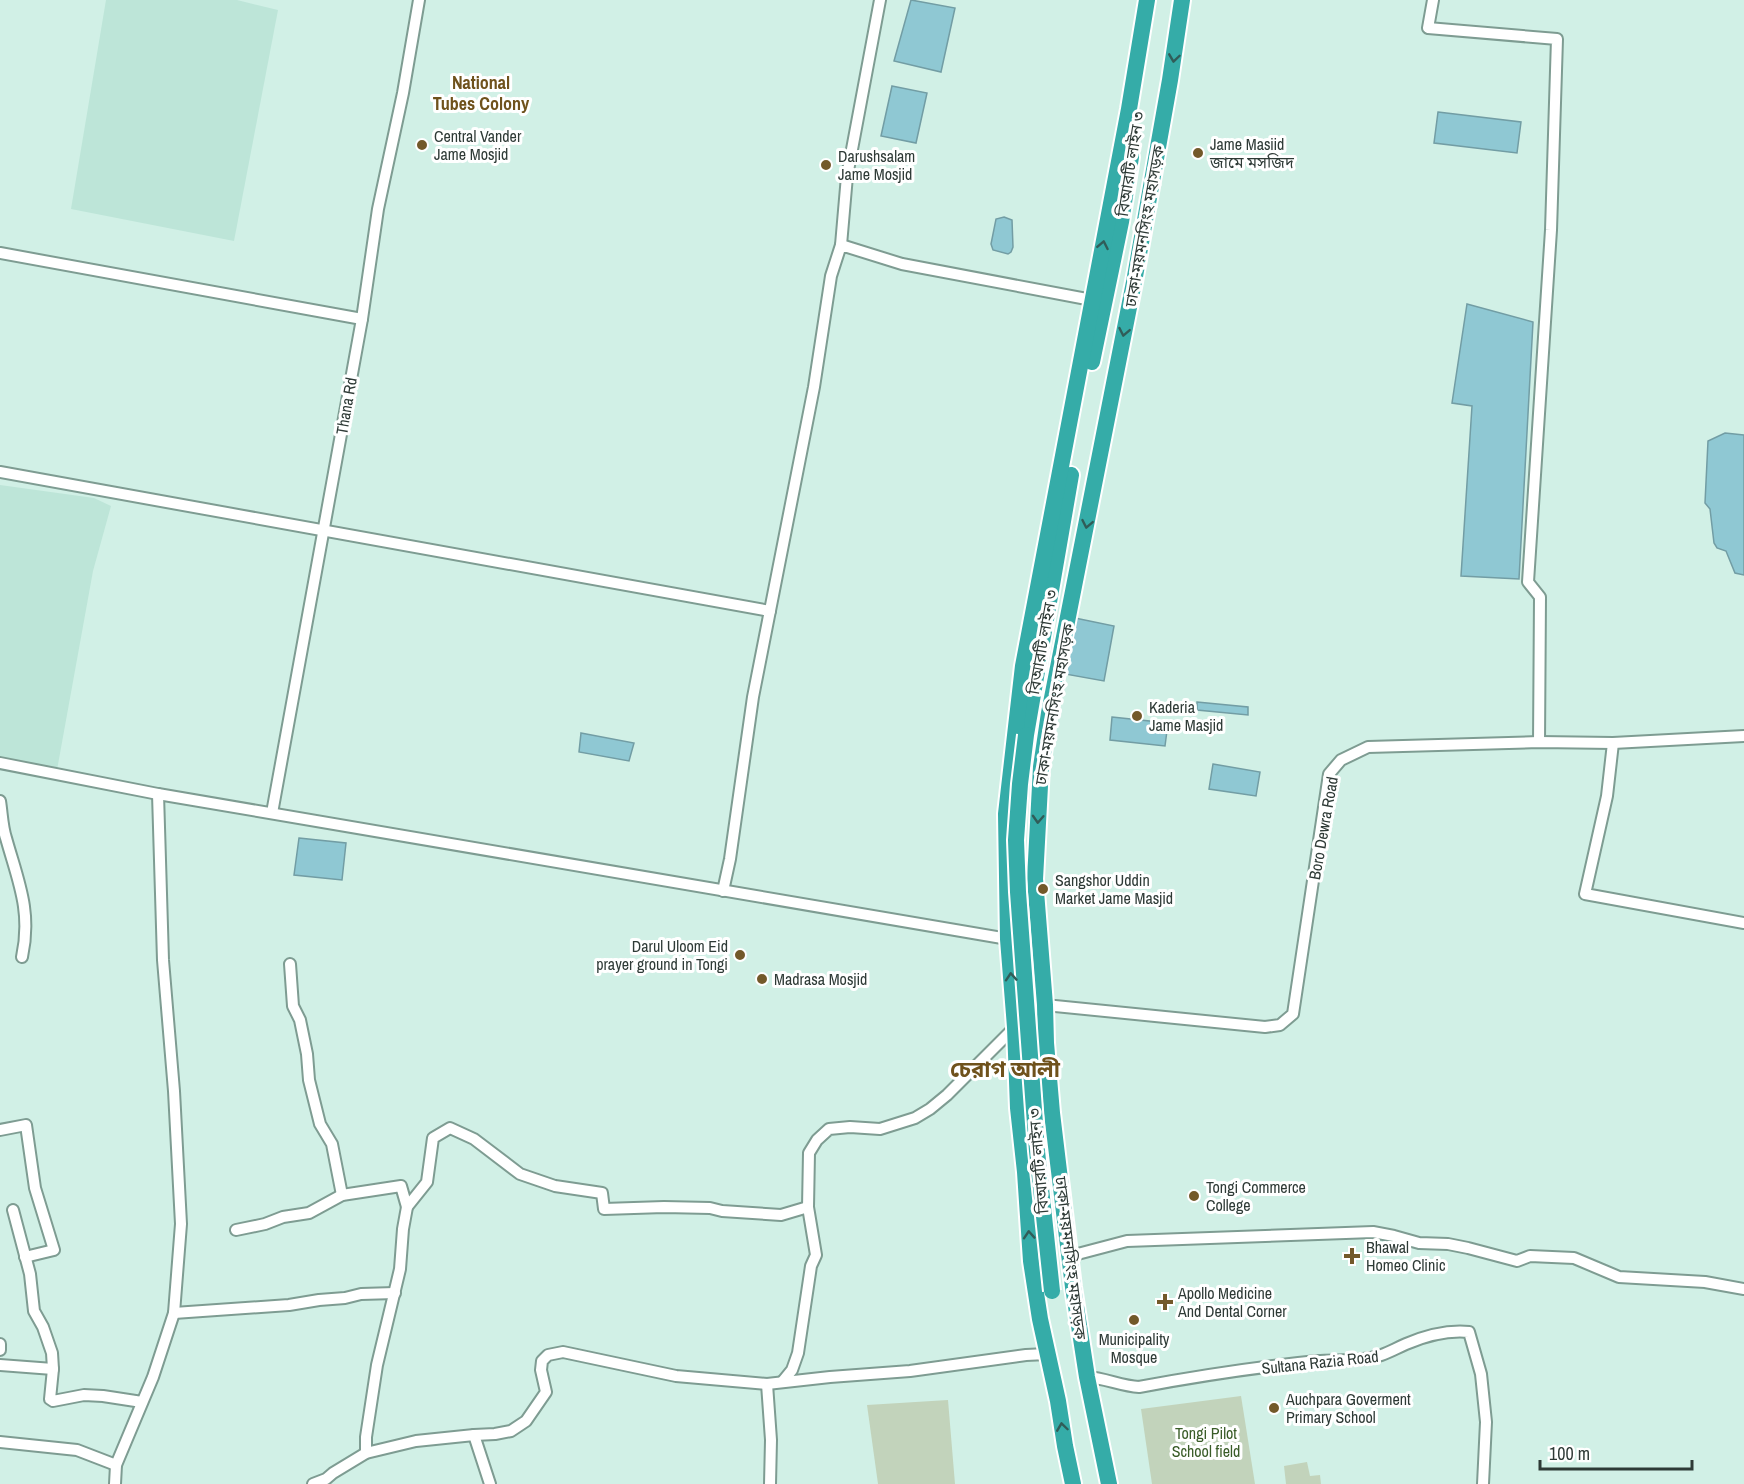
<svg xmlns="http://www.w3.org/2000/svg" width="1744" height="1484" viewBox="0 0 1744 1484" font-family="'Archivo Narrow','Noto Sans Bengali',sans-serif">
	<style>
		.built { fill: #bde5d8 }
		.green { fill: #c2d3bb }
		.water { fill: #8fc8d3; stroke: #729da4; stroke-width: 1.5 }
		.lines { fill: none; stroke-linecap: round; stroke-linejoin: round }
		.minor-casing { stroke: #7e9c92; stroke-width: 14 }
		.highway-casing { stroke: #fff; stroke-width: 20 }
		.minor { stroke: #fff; stroke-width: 10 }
		.highway { stroke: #35aca8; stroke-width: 16 }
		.highway-bridge-casing { stroke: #fff; stroke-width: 20; stroke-linecap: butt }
		.highway-bridge { stroke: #35aca8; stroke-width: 16 }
		.oneway { stroke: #305c58 }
		.poi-dot { fill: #73592a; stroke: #fff; stroke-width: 2 }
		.labels { text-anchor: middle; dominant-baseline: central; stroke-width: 6; stroke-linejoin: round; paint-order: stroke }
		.poi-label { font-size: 16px; fill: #2e3a36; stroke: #fff; text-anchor: start }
		.street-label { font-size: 16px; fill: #2e3a36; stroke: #fff }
		.park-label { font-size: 16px; fill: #395c27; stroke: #fff }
		.neighbourhood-label { font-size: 18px; font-weight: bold; fill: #6f521c; stroke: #fff }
		.district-label { font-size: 22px; font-weight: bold; fill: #6f521c; stroke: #fff }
	</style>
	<rect width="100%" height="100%" fill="#d1f0e6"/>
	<g class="built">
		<polygon points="106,0 237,0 278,10 234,241 71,209"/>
		<polygon points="0,485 94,498 111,506 93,571 57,770 0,760"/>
	</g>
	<g class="green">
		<polygon points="1241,1396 1255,1484 1152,1484 1141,1409"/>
		<polygon points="948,1400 955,1484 878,1484 867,1405"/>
		<polygon points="1307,1462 1310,1476 1320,1475 1321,1484 1286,1484 1284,1466"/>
	</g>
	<g class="water">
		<polygon points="911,0 955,8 941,72 894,61"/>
		<polygon points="892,86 927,93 916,143 881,136"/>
		<polygon points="1438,112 1521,122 1517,153 1434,143"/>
		<polygon points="1004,217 1012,220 1013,247 1011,252 1008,254 993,250 991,244 996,219"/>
		<polygon points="1467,304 1533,322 1519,579 1461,576 1472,406 1452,403"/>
		<polygon points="1725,433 1744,435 1744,575 1735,573 1726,551 1717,548 1714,543 1710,509 1705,503 1708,441"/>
		<polygon points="1075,618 1114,626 1104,681 1065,674"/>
		<polygon points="1197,702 1248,707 1248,715 1197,710"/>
		<polygon points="1112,717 1168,723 1165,746 1110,740"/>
		<polygon points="581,733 634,743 629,761 579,752"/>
		<polygon points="1213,764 1260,772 1256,796 1209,789"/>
		<polygon points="299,838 346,843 342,880 294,875"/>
	</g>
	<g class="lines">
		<g class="minor-casing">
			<g id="minor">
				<polyline points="1433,0 1428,28 1557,39 1551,230 1528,582 1540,597 1539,742"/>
				<polyline points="841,245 847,176 880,0"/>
				<polyline points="0,253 362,319"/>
				<polyline points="0,472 770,611"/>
				<polyline points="1613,743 1607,796 1585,894 1744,923"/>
				<polyline points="0,763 158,794 1008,939"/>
				<path d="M 0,801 C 2,813 2,826 6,838 C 18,881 32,911 22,957"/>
				<polyline points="272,813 362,319 378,209 403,93 419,0"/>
				<polyline points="723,891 730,859 753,697 814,387 831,276 841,245 902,264 1092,300"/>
				<polyline points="290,964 293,1006 300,1020 307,1054 309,1080 320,1124 332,1144 342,1195"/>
				<polyline points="1045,1005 1265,1027 1280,1025 1293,1014 1329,774 1341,760 1368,747 1539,742 1613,743 1744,736"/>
				<polyline points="0,1130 26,1125 35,1188 54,1250 25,1257"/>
				<polyline points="13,1210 30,1274 34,1311 43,1327 52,1353 53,1369 50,1399 53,1401 84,1395 103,1396 142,1402"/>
				<polyline points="236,1230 265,1224 283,1217 309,1213 342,1195 401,1186 407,1207"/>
				<polyline points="1070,1256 1127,1241 1373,1232 1394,1236 1419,1243 1448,1244 1468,1248 1517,1261 1530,1256 1574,1258 1619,1277 1705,1282 1744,1289"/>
				<polyline points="174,1313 289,1305 319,1300 345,1298 361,1294 395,1293"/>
				<polyline points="0,1344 0,1350"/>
				<polyline points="0,1365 53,1369"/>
				<path d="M 1087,1377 C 1105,1378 1121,1386 1139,1387 C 1198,1376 1257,1367 1317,1361 C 1332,1360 1348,1361 1363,1359 C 1382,1357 1390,1351 1406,1344 C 1425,1336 1449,1330 1469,1332 L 1481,1374 L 1486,1422 L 1483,1484"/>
				<polyline points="783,1381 792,1370 798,1353 811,1266 816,1255 808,1207 809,1153 817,1140 829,1129 850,1127 880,1129 915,1118 930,1109 947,1095 1015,1027"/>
				<polyline points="767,1384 771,1440 770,1484"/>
				<polyline points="474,1435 490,1484"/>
				<polyline points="0,1442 77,1450 116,1465"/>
				<polyline points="366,1453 366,1437 377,1365 400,1269 403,1229 407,1207 427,1182 433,1138 450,1128 474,1139 520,1174 555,1186 602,1193 604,1209 664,1207 710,1208 722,1211 781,1215 808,1207"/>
				<polyline points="115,1484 116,1465 153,1377 174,1313 181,1224 174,1091 163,960 158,794"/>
				<polyline points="313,1484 326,1479 333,1473 366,1453 416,1441 474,1435 495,1434 511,1431 526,1421 546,1392 541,1370 542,1361 548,1355 563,1352 676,1376 767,1384 830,1377 910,1371 1026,1355 1047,1354"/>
			</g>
		</g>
		<g class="highway-casing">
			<g id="highway">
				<polyline points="1092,362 1121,222 1131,157"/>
				<polyline points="1026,735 1071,475"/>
				<polyline points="1073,1484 1065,1446 1058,1401 1040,1319 1031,1261 1025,1172 1018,1108 1015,1027 1008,939 1006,814 1023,666 1129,109 1147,0"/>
				<polyline points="1109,1484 1087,1377 1073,1287 1052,1113 1046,1043 1045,1005 1035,879 1041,767 1049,713 1134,282 1170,80 1182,0"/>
			</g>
		</g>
		<use href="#minor" class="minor"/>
		<use href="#highway" class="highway"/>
		<g class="highway-bridge-casing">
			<polyline id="highway-bridge" points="1026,735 1020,784 1016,840 1018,892 1037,1151 1052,1291"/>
		</g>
		<use href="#highway-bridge" class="highway-bridge"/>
	</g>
	<defs><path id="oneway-chevron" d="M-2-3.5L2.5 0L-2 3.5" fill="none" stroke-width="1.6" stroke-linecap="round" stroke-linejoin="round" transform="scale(1.5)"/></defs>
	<g class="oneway">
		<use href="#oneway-chevron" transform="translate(1174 58) rotate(98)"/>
		<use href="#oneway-chevron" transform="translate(1103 245) rotate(-79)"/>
		<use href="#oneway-chevron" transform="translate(1124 332) rotate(101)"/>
		<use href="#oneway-chevron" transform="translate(1087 524) rotate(101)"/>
		<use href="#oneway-chevron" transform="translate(1038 819) rotate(93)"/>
		<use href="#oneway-chevron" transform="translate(1011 977) rotate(-94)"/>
		<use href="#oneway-chevron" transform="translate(1029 1235) rotate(-94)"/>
		<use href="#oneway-chevron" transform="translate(1062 1427) rotate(-98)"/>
	</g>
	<g class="poi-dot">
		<circle cx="422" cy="145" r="6"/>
		<circle cx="1198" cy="153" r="6"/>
		<circle cx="826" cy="165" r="6"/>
		<circle cx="1137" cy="716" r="6"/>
		<circle cx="1043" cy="889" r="6"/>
		<circle cx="740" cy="955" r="6"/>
		<circle cx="762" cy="979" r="6"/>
		<circle cx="1194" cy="1196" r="6"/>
		<path d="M1349 1247h6v6h6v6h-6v6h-6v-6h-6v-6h6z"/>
		<path d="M1162 1293h6v6h6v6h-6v6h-6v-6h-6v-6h6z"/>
		<circle cx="1134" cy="1320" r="6"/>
		<circle cx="1274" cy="1408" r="6"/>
	</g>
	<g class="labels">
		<g class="poi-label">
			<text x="434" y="136">Central Vander<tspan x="434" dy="18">Jame Mosjid</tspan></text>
			<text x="1210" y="144">Jame Masjid<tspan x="1210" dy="18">জামে মসজিদ</tspan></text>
			<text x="838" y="156">Darushsalam<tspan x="838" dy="18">Jame Mosjid</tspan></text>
			<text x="1149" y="707">Kaderia<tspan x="1149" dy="18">Jame Masjid</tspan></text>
			<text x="1055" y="880">Sangshor Uddin<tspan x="1055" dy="18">Market Jame Masjid</tspan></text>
			<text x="728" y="946" text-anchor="end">Darul Uloom Eid<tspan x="728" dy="18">prayer ground in Tongi</tspan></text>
			<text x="774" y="979">Madrasa Mosjid</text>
			<text x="1206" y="1187">Tongi Commerce<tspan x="1206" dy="18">College</tspan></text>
			<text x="1366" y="1247">Bhawal<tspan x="1366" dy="18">Homeo Clinic</tspan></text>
			<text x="1178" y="1293">Apollo Medicine<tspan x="1178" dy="18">And Dental Corner</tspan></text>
			<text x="1134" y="1339" text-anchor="middle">Municipality<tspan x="1134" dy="18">Mosque</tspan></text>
			<text x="1286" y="1399">Auchpara Goverment<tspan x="1286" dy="18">Primary School</tspan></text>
		</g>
		<g class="street-label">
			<text transform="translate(1130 164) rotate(-81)">বিআরটি লাইন ৩</text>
			<text transform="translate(1144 226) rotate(-80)">ঢাকা-ময়মনসিংহ মহাসড়ক</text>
			<text transform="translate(346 406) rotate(-80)">Thana Rd</text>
			<text transform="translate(1042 642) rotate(-80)">বিআরটি লাইন ৩</text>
			<text transform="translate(1054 704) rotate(-80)">ঢাকা-ময়মনসিংহ মহাসড়ক</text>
			<text transform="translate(1323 828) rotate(-80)">Boro Dewra Road</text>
			<text transform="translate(1038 1161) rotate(-95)">বিআরটি লাইন ৩</text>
			<text transform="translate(1071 1258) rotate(83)">ঢাকা-ময়মনসিংহ মহাসড়ক</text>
			<text transform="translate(1320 1362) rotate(-6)">Sultana Razia Road</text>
		</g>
		<g class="park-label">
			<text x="1206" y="1433">Tongi Pilot<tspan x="1206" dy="18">School field</tspan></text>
		</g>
		<g class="neighbourhood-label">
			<text x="481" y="82">National<tspan x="481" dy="21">Tubes Colony</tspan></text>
		</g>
		<g class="district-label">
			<text x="1005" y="1069">চেরাগ আলী</text>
		</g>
	</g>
	<path d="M1540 1460v9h152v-9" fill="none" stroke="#2e3a36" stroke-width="3"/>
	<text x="1549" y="1460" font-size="18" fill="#2e3a36" stroke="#ffffff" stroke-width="4.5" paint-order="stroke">100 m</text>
</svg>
